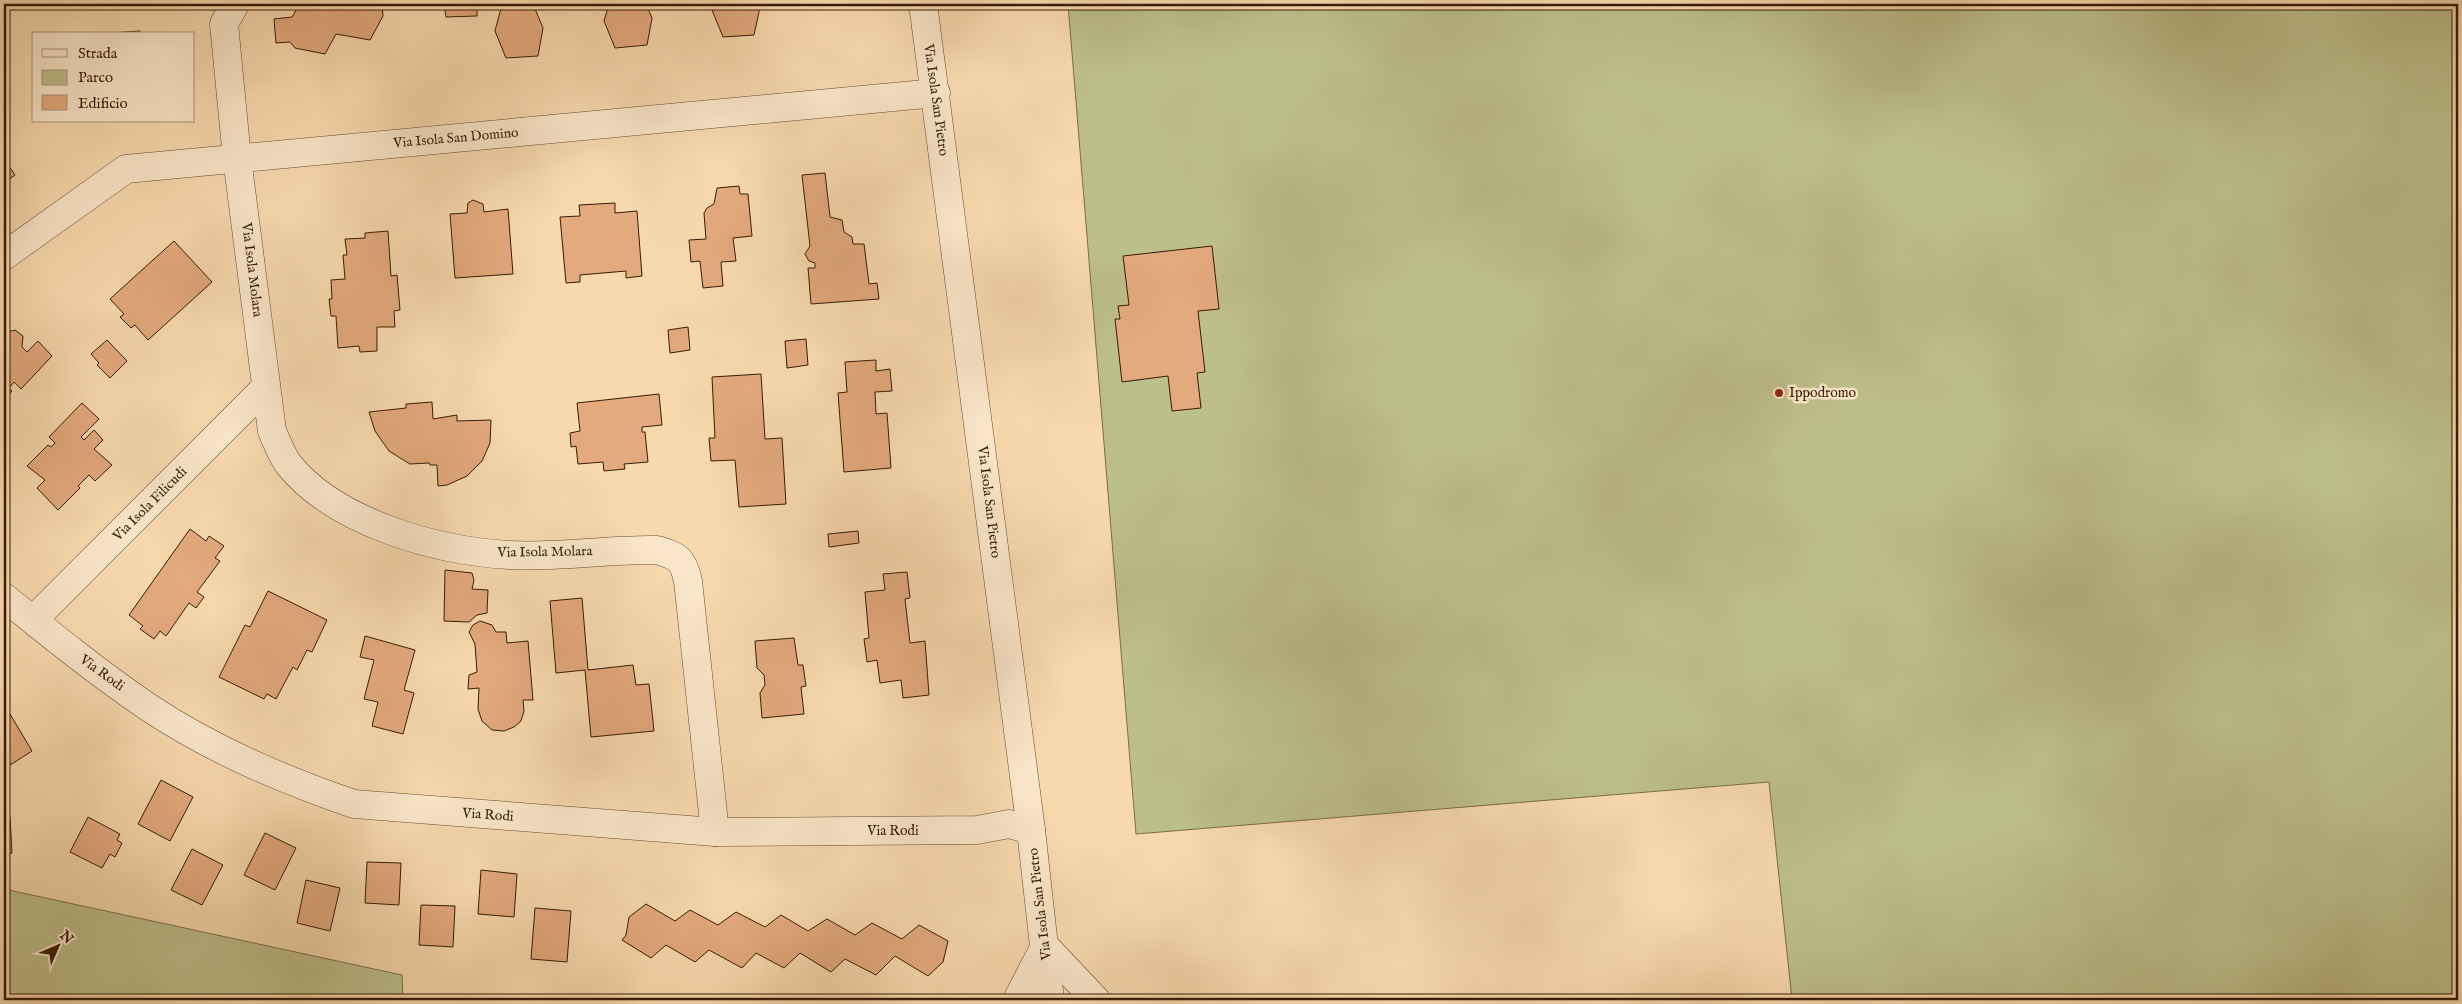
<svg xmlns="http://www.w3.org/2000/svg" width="2462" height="1004" viewBox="0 0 2462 1004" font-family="'IM FELL English',serif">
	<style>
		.green { fill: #bdbf8b; stroke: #7a6c48 }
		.building { fill: #e3aa7d; stroke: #381a06 }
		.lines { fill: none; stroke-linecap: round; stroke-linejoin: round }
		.street-casing { stroke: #684a30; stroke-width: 29 }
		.street { stroke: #fae6ca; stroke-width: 28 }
		.poi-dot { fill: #8f2418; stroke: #fae6ca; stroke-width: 2 }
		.labels { text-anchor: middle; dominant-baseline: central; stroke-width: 5; stroke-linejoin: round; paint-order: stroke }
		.street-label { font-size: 14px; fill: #381a06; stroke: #fae6ca }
		.poi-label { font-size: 14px; fill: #381a06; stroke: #fae6ca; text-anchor: start }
	</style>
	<rect width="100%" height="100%" fill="#f8d9ae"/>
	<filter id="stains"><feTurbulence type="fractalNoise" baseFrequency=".004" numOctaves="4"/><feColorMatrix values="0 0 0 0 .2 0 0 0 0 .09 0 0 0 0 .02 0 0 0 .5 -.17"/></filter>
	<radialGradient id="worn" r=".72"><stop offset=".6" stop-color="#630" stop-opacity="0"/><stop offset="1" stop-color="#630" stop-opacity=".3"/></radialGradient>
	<g class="green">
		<polygon points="1068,4 2458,4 2458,1000 1792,1000 1769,782 1136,834"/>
		<polygon points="4,889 402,975 403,1000 4,1000"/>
	</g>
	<g class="building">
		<polygon points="300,4 382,4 383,16 370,40 336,34 325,54 295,48 290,42 276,43 274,19 292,17"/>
		<polygon points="444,4 477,4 477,16 446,17"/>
		<polygon points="502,4 533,4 543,28 538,56 506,58 495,31"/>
		<polygon points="609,4 646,4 652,18 647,45 615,48 604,21"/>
		<polygon points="714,4 759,4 760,7 754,35 723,37 712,10"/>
		<polygon points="140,31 142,34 108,34 108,33"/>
		<polygon points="4,159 15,175 4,183"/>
		<polygon points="825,173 830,217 842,220 844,232 852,237 853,244 864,244 869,284 877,283 879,299 811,304 808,268 815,268 815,263 809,261 805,254 810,246 802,175"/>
		<polygon points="739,186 740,194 748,194 752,236 733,238 736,261 721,262 723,286 703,288 700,261 691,262 689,240 706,239 704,213 707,208 714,204 717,188"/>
		<polygon points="473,200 483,204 484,212 508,209 513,274 455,278 450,214 467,213 468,203"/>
		<polygon points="615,203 615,213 637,211 642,276 626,278 626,271 580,275 580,282 566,283 560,217 580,216 579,205"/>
		<polygon points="388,231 391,276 397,275 400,310 394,311 395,327 377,327 377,351 360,352 359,346 338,348 336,316 331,316 329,299 332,299 331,280 345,279 343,255 347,255 345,239 365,238 365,233"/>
		<polygon points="174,241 212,282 148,340 135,325 131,328 120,317 124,314 110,299"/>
		<polygon points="1212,246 1219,309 1198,311 1205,372 1197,373 1201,408 1172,411 1168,376 1122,382 1115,319 1120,319 1118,306 1129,305 1123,256"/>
		<polygon points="688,327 690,350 670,353 668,330"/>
		<polygon points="15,330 23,336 22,347 27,352 38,341 52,356 21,389 14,382 9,388 12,391 4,400 4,350 7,348 4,343 4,337 7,332"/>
		<polygon points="806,339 808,365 787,368 785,341"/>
		<polygon points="107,340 127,361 110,378 97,365 99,363 91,354"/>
		<polygon points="876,360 876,371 890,369 892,391 875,392 876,414 887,413 891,468 844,472 838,393 847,392 845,362"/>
		<polygon points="761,374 765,439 782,438 786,504 739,507 735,460 711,461 709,438 715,438 712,377"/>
		<polygon points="659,394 662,425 642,427 642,432 645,432 648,462 624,464 625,469 604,471 603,462 578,464 576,446 571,447 570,433 580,431 577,403"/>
		<polygon points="432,402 433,419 457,415 457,421 491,420 490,443 482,461 467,476 447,485 438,486 437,465 430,465 429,463 410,464 389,451 375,431 369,412 406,408 406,404"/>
		<polygon points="82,403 99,419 81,437 84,440 94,430 103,440 94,449 112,465 95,481 89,475 78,486 80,488 58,510 37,488 45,480 27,466 48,445 51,447 55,443 49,437"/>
		<polygon points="190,529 206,541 209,536 224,546 215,558 220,561 197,592 204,597 196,608 189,603 166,636 160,631 154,639 140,629 143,626 129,615"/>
		<polygon points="858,531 859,543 829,547 828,534"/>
		<polygon points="445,570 472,573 474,580 472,589 488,590 487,613 477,615 469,622 444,621"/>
		<polygon points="907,572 910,598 905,599 910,643 925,641 929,695 903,698 901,680 880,683 877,660 867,662 864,639 869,638 865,592 885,590 883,574"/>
		<polygon points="268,591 327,620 312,652 307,650 297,670 293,667 276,699 267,694 264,699 219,677 245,625 250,627"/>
		<polygon points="582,598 588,670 633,665 636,685 649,684 654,731 591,737 585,670 556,673 550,601"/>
		<polygon points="480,621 492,625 496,632 506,632 507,643 528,641 533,700 523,700 524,711 521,721 514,727 504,731 492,730 482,721 478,709 479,688 468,689 469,675 477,672 475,644 469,632 473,625"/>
		<polygon points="365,636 415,650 404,690 414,693 403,734 372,726 378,702 364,699 374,660 360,657"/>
		<polygon points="794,638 798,665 803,665 806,686 801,687 804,714 762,718 760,693 765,685 764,675 757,668 755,641"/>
		<polygon points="4,704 32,751 4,769"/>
		<polygon points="161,780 193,797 170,841 138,824"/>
		<polygon points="10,817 12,853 4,854 4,818"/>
		<polygon points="88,817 120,834 117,840 122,843 115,857 110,854 102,868 70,852"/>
		<polygon points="265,833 296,848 275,890 244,875"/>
		<polygon points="192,849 223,865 202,905 171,890"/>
		<polygon points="367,862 401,863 399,905 365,903"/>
		<polygon points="481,870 517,874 514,917 478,914"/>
		<polygon points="306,880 340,888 330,931 297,923"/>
		<polygon points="646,904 675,921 690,910 718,925 736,912 765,927 781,915 808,931 827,919 855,935 872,923 902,939 919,925 948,941 943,962 928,976 895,956 876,975 845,959 831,972 800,953 784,968 756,953 742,968 709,950 695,962 666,945 651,958 622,940 626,935 629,917"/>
		<polygon points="421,905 455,906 453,947 419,945"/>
		<polygon points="535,908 571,911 567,962 531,959"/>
	</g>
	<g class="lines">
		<g class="street-casing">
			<g id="street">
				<path d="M 235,4 L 224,24 L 237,158 L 272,431 C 277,442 282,456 289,465 C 336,523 437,551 509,555 C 558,558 608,549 657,550 C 678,556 683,559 688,581 L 715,832"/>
				<polyline points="923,4 1031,830 1050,1000"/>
				<polyline points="4,256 126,169 936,93"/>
				<path d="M 4,597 C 51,635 98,673 148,707 C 211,749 283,780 354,804 L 715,832 L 977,830 L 1009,824 L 1031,830"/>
				<polyline points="33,620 266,387"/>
				<polyline points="1045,946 1096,1000"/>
				<polyline points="1017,1000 1045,946"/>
			</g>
		</g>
		<use href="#street" class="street"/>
	</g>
	<circle class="poi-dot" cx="1779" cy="393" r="5"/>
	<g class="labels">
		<g class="street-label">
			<text transform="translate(936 100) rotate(82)">Via Isola San Pietro</text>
			<text transform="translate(456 138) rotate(-5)">Via Isola San Domino</text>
			<text transform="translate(252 270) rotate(83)">Via Isola Molara</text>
			<text transform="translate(989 502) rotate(83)">Via Isola San Pietro</text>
			<text transform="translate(150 504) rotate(-45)">Via Isola Filicudi</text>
			<text transform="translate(545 552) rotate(-1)">Via Isola Molara</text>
			<text transform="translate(102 673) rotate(36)">Via Rodi</text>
			<text transform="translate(488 815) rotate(4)">Via Rodi</text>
			<text x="893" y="831">Via Rodi</text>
			<text transform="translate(1040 904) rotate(-97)">Via Isola San Pietro</text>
		</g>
		<g class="poi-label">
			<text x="1789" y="393">Ippodromo</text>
		</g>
	</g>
	<rect width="2462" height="1004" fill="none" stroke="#f8d9ae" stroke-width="20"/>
	<rect x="5" y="5" width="2452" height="994" fill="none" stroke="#381a06" stroke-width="2.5"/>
	<rect x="10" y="10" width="2442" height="984" fill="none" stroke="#381a06"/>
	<rect x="32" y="32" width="162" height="90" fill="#fae6ca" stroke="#ac947c"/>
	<rect x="42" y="49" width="25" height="8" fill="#fae6ca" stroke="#ac947c"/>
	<text x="78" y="58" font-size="15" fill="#381a06">Strada</text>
	<rect x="42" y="70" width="25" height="15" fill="#bdbf8b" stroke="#ac947c"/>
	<text x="78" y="82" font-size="15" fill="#381a06">Parco</text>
	<rect x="42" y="95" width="25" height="15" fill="#e3aa7d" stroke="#ac947c"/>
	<text x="78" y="108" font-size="15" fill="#381a06">Edificio</text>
	<g transform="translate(58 946) rotate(45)" stroke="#fae6ca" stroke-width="4" paint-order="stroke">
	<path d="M0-4L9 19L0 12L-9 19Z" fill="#381a06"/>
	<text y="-8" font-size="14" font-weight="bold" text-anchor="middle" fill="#381a06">N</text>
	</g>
	<rect width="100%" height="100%" filter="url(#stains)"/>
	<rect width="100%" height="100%" fill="url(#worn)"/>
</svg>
